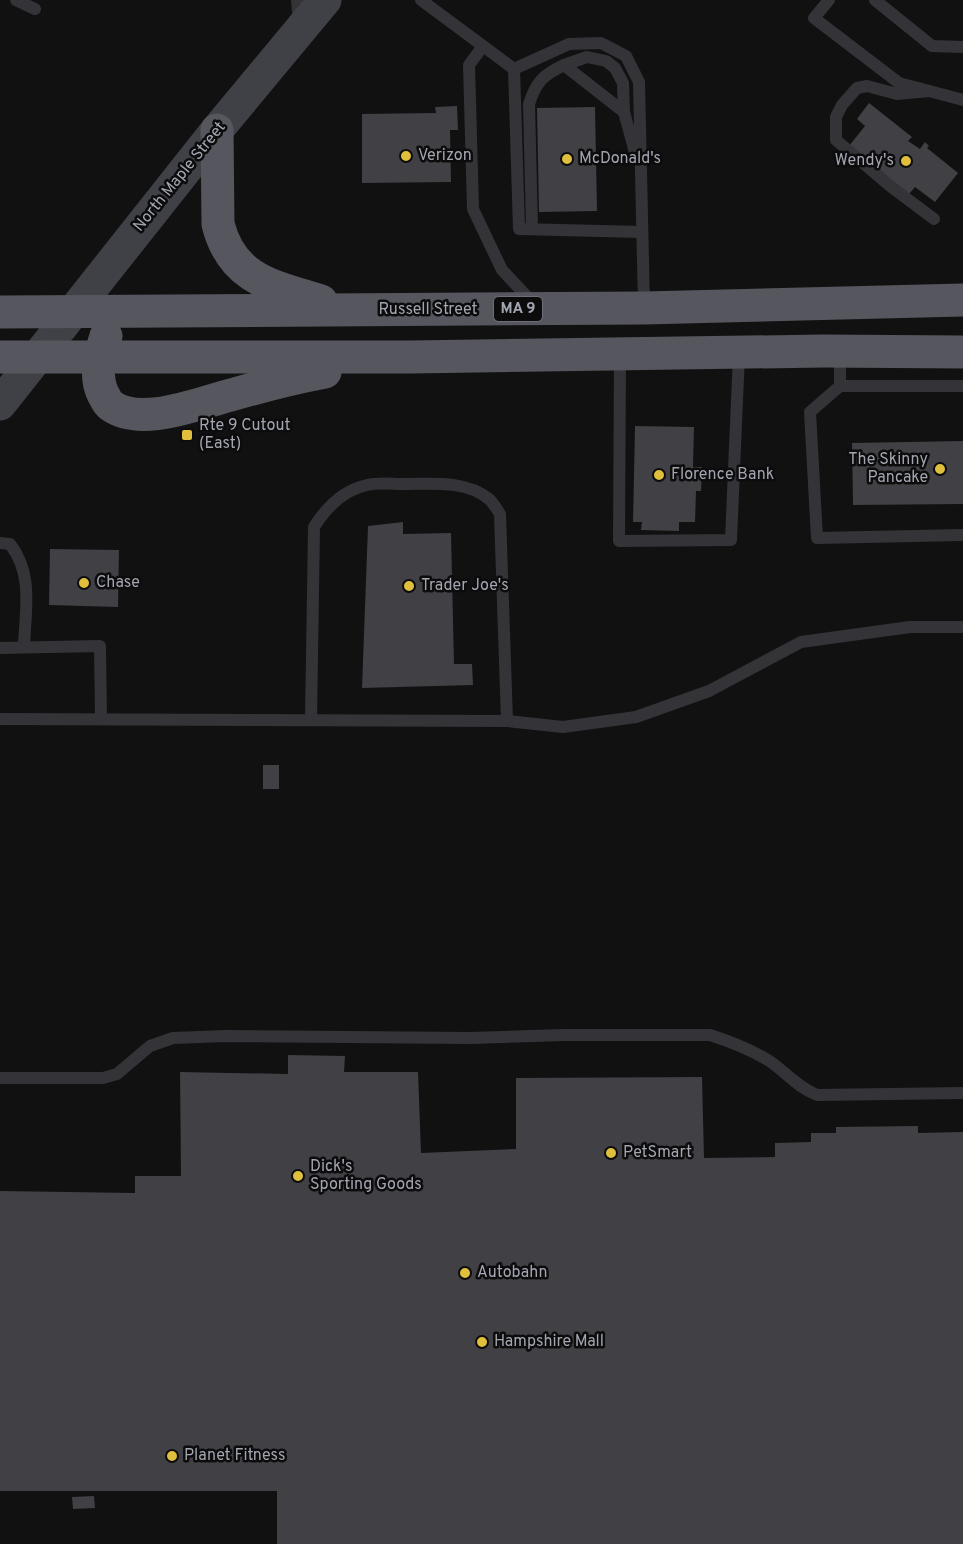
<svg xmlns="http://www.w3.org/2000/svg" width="963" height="1544" viewBox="0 0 963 1544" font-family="Overpass,sans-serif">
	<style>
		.building { fill: #404045 }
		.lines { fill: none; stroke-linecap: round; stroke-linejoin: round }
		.service { stroke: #343438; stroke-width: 12 }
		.secondary { stroke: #404146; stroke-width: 33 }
		.trunk { stroke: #56575e; stroke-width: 33 }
		.poi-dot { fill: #dfbf3b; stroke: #0c0c0d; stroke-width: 2 }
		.labels { text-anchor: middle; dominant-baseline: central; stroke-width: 5; stroke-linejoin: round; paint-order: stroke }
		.shield { fill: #0c0c0d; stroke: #767780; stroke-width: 1.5 }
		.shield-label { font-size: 15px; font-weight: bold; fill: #a3a5b1 }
		.poi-label { font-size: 16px; fill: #a3a5b1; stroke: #0c0c0d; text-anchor: start }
		.street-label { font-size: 16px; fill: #a3a5b1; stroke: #0c0c0d }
	</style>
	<rect width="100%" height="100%" fill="#111112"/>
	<g class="building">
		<polygon points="869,103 912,137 908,141 920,149 925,142 929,146 927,148 958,173 935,202 915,187 909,194 849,146 865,126 857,119"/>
		<polygon points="457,106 458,130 450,130 451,182 362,183 362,114 436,113 435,107"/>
		<polygon points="595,107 597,211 539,212 537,108"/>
		<polygon points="635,426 694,427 693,467 702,467 701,491 696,491 695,522 679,522 679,531 641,530 642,522 633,522"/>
		<polygon points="963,441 963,504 853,505 852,443"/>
		<polygon points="403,522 403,534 451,533 454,664 472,664 473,685 362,688 368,526"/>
		<polygon points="50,549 119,550 118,607 49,605"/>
		<rect x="263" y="765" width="16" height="24"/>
		<polygon points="288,1055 345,1056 344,1072 418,1072 421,1153 516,1149 516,1078 702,1077 704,1158 775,1157 775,1143 811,1142 811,1133 836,1133 836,1127 918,1126 918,1133 963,1132 963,1544 277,1544 277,1491 0,1491 0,1191 135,1193 135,1176 181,1176 180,1072 288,1074"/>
		<polygon points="94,1496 95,1508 73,1509 72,1497"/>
	</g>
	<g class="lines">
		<g class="service">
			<polyline points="16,0 35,9"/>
			<polyline points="297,0 299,23"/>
			<polyline points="421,0 514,69"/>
			<polyline points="829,0 814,18 899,83 963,100"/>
			<polyline points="875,0 932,46 963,47"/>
			<polyline points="483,46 469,65 473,209 502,270 534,304"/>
			<polyline points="564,65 587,57 606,61 615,68 623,83 624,112"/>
			<polyline points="514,69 569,44 601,43 626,56 639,82 644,306"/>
			<polyline points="514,69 519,229 642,232"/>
			<polyline points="929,91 897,94 867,86 857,88 842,105 836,117 836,140 890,186 934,219"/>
			<path d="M 532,229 L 529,104 C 536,82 543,75 564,65 L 624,112 L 636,156"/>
			<polyline points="840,352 840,386 810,412 817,538 963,535"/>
			<polyline points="620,355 619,541 731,540 739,354"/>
			<polyline points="840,386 963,386"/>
			<path d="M 0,543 L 10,544 C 34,575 25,611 24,647"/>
			<polyline points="0,648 100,646 101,719"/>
			<polyline points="0,719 507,721 563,727 636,717 709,691 801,642 910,627 963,627"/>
			<path d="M 311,720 L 314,527 C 326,508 343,490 367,485 C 378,482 392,484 404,484 C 431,484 466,480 489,499 C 493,503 497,509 500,514 L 507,721"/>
			<path d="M 0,1078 L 103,1078 L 117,1074 L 150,1046 L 173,1038 L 226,1036 L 471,1038 L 564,1035 L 710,1035 C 732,1042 752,1050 771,1062 C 786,1073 799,1088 817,1095 L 963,1093"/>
		</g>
		<polyline class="secondary" points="0,404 217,130 325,0"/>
		<g class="trunk">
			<path d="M 217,130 L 218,224 C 232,280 273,286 321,301"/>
			<polyline points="0,312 644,308 963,300"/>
			<path d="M 106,336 C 100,355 94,375 103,394 C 105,397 107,403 110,405 C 140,428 199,403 231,395 C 262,386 293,378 325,372"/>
			<polyline points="0,357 410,357 823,351 963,352"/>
		</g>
	</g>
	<g class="poi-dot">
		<circle cx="406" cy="156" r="6"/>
		<circle cx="567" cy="159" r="6"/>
		<circle cx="906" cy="161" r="6"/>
		<rect x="181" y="429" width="12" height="12" rx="3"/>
		<circle cx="940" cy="469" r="6"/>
		<circle cx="659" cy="475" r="6"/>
		<circle cx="84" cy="583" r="6"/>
		<circle cx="409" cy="586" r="6"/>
		<circle cx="611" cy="1153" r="6"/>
		<circle cx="298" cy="1176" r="6"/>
		<circle cx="465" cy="1273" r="6"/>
		<circle cx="482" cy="1342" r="6"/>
		<circle cx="172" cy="1456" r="6"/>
	</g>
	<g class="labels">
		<rect class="shield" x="494" y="297" width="48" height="24" rx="4.5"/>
		<g class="shield-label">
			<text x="518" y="309">MA 9</text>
		</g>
		<g class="poi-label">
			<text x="418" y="156">Verizon</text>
			<text x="579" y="159">McDonald's</text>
			<text x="894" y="161" text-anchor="end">Wendy's</text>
			<text x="199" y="426">Rte 9 Cutout<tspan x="199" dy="18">(East)</tspan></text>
			<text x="928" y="460" text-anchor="end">The Skinny<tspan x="928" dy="18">Pancake</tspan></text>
			<text x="671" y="475">Florence Bank</text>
			<text x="96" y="583">Chase</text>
			<text x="421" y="586">Trader Joe's</text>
			<text x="623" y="1153">PetSmart</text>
			<text x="310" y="1167">Dick's<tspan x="310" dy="18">Sporting Goods</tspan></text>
			<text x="477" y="1273">Autobahn</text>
			<text x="494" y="1342">Hampshire Mall</text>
			<text x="184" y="1456">Planet Fitness</text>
		</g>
		<g class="street-label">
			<text transform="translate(180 177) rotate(-51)">North Maple Street</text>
			<text x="428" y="310">Russell Street</text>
		</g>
	</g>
</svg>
